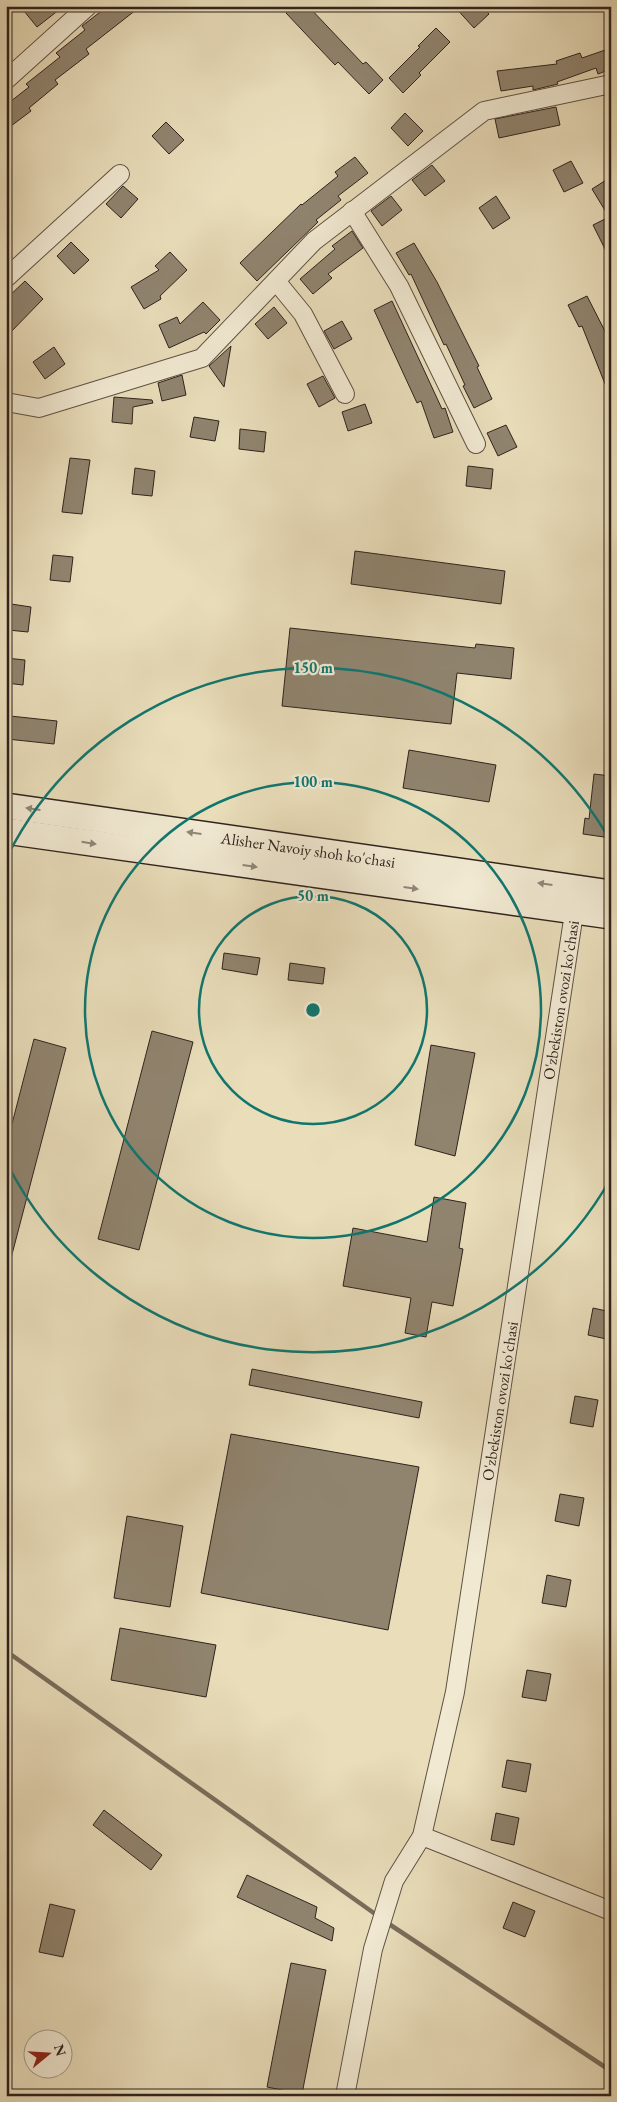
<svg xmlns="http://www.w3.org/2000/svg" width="617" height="2102" viewBox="0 0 617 2102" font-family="'EB Garamond',serif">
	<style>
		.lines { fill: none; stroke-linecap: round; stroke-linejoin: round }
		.stream { stroke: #796d5b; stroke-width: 4.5 }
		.building { fill: #90846f; stroke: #2f231d }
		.street-casing { stroke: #5e5244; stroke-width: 20 }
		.secondary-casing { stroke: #2f231d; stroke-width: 28 }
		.street { stroke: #f1e9d2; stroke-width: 18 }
		.secondary { stroke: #f1e9d2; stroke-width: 25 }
		.oneway { fill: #908678 }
		.ring { fill: none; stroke: #0f766e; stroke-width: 2.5 }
		.labels { text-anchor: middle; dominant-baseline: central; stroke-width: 4.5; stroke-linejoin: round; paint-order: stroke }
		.street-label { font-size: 16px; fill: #2f231d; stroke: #f1e9d2 }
		.centre { fill: #0f766e; stroke: #f1e9d2; stroke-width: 2.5 }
		.ring-label { font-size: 15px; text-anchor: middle; font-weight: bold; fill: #0f766e; stroke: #f1e9d2; stroke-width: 4.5; stroke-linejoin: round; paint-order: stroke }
	</style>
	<rect width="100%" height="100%" fill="#e9ddba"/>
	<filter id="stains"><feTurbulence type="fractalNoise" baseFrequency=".004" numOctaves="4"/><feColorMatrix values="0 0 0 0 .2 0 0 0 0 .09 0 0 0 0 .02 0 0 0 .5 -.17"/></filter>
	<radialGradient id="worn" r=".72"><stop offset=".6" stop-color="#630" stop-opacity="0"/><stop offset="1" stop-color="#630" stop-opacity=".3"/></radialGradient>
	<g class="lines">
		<g class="stream">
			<polyline points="6,1651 378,1916"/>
			<polyline points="386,1922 611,2071"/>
		</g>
	</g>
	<g class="building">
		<polygon points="30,6 64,6 37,27 24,11"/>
		<polygon points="108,6 141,6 86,49 89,54 55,80 58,84 29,108 31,111 11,126 6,120 6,105 29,87 26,84 60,57 56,53 85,30 82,26"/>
		<polygon points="294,6 308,6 363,64 366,62 383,80 369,94 338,62 335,65 286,13"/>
		<polygon points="454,6 482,6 489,14 474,28"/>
		<polygon points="436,28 450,42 419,73 421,75 403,93 389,78 420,47 418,46"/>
		<polygon points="611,48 611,69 598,74 596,68 557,82 558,84 533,90 533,86 501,91 497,71 557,64 556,61 580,53 582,58"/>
		<polygon points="556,107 560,125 499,138 495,119"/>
		<polygon points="405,113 423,131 408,146 391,128"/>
		<polygon points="166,122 184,140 169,154 152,136"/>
		<polygon points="355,157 368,173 338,196 341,200 316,220 318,222 257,281 240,263 301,204 302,205 338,176 335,172"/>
		<polygon points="571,161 583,183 564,192 553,170"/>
		<polygon points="432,165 445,181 425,196 412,180"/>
		<polygon points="611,177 611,261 593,225 609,217 592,189"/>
		<polygon points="123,186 138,199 121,218 106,204"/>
		<polygon points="391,196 402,210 382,226 371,211"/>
		<polygon points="496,196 510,218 493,229 479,208"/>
		<polygon points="352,231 363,248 328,274 332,278 313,294 300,279 335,249 332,246"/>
		<polygon points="71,242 89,260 74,274 57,256"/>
		<polygon points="414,243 437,282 479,366 477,367 492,399 474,408 463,386 465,385 446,344 444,345 411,274 409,275 396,253"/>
		<polygon points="170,252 187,270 160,296 161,299 144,309 131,287 159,270 155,266"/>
		<polygon points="25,281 43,299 6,337 6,299"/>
		<polygon points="587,296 611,343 611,399 582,326 579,327 568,305"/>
		<polygon points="392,301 442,409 445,408 453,432 434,438 421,401 417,403 374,310"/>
		<polygon points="203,302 220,320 206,334 204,332 169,348 159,325 177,317 180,324"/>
		<polygon points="274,307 287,323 268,339 255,324"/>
		<polygon points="342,321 352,339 334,349 324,331"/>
		<polygon points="231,346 224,387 209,366"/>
		<polygon points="54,347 65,364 45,379 33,362"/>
		<polygon points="182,375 186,395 162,401 158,383"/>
		<polygon points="323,376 335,398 319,407 307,384"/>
		<polygon points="114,397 152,400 153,403 133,407 132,424 112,422"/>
		<polygon points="365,404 372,423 348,431 342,412"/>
		<polygon points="194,417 219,421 215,441 190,437"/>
		<polygon points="506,425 517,447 498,456 487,433"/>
		<polygon points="240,429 266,432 264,452 239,449"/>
		<polygon points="70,458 90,460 82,514 62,512"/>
		<polygon points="468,466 493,469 491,489 466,486"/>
		<polygon points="135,468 155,471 152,496 132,494"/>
		<polygon points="355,551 505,571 501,604 351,584"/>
		<polygon points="53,555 73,557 70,582 50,580"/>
		<polygon points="11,604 31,607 28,632 8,630"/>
		<polygon points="290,628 475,648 476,644 514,648 511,679 457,673 451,724 282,706"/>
		<polygon points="6,658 25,660 23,685 6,683"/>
		<polygon points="10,716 57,721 54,744 7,739"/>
		<polygon points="409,750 496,765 489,802 403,788"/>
		<polygon points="594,774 611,776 611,838 583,834 585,818 589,819"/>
		<polygon points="224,953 260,958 257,975 222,969"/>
		<polygon points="290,963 325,968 323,984 288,980"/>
		<polygon points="152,1031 193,1042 139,1250 98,1239"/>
		<polygon points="34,1039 66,1048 10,1262 6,1261 6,1147"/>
		<polygon points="431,1045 475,1053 455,1156 415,1145"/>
		<polygon points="434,1197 466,1203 459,1248 463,1249 453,1306 432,1302 426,1337 405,1333 411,1298 343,1286 353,1228 427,1242"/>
		<polygon points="593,1308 611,1312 611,1340 588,1335"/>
		<polygon points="252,1369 422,1402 419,1418 249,1385"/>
		<polygon points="575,1396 598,1400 593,1427 570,1423"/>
		<polygon points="231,1434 419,1467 388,1630 201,1593"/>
		<polygon points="560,1494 584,1498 579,1526 555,1521"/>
		<polygon points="127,1516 183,1526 170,1607 114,1598"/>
		<polygon points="547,1575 571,1580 566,1607 542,1603"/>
		<polygon points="120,1628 216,1645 206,1697 111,1680"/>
		<polygon points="527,1670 551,1674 546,1701 522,1697"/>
		<polygon points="507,1760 531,1764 526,1792 502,1787"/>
		<polygon points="104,1810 162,1855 151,1870 93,1825"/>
		<polygon points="496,1813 519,1818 514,1845 491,1840"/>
		<polygon points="247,1875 317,1907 315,1918 334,1928 332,1941 237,1897"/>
		<polygon points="513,1902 535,1911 525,1937 503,1928"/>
		<polygon points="50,1904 75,1910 63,1957 39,1952"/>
		<polygon points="291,1963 326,1970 302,2094 267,2087"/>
	</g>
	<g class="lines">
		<g class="street-casing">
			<g id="street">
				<polyline points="6,80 88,6"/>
				<polyline points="352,211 399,286 476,444"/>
				<polyline points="6,278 120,174"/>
				<polyline points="276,281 303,314 345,394"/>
				<polyline points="6,402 39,408 202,358 314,241 484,111 611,84"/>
				<polyline points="422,1836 611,1911"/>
				<polyline points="345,2096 373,1949 394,1881 422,1836 455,1692 576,900"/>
			</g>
		</g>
		<g class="secondary-casing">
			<g id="secondary">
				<polyline points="6,806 611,893"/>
				<polyline points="6,831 611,916"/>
			</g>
		</g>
		<use href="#street" class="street"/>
		<use href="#secondary" class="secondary"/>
	</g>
	<defs><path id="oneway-solid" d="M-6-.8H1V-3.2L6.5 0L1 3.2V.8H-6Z" transform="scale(1.25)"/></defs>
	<g class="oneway">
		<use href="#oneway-solid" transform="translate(33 809) rotate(-172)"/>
		<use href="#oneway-solid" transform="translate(194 833) rotate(-172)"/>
		<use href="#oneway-solid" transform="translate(89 843) rotate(9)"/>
		<use href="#oneway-solid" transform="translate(250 866) rotate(8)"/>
		<use href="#oneway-solid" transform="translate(545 884) rotate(-172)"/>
		<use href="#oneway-solid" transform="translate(411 888) rotate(8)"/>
	</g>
	<g class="ring">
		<circle cx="313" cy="1010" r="114"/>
		<circle cx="313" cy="1010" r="228"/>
		<path d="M611 1178A342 342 0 0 1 7 1163M7 857A342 342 0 0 1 611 842"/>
	</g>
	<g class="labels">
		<g class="street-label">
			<text transform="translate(308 850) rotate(8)">Alisher Navoiy shoh ko'chasi</text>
			<text transform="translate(561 1000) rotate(-81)">O'zbekiston ovozi ko'chasi</text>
			<text transform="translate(500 1401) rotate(-81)">O'zbekiston ovozi ko'chasi</text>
		</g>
	</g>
	<circle cx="313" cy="1010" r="8" class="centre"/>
	<g class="ring-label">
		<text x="313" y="673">150 m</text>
		<text x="313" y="787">100 m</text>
		<text x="313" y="901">50 m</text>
	</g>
	<rect width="617" height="2102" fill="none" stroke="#e9ddba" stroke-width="25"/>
	<rect x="8" y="8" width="602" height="2087" fill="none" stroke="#2f231d" stroke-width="2.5"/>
	<rect x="12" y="12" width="592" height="2077" fill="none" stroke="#2f231d"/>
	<g transform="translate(48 2054) rotate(72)"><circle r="24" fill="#f1e9d2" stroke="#a39a8a"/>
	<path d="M0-4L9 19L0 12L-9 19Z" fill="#8f2418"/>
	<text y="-8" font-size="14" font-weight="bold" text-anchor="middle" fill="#2f231d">N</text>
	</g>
	<rect width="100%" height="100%" filter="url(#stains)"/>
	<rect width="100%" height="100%" fill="url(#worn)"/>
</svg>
